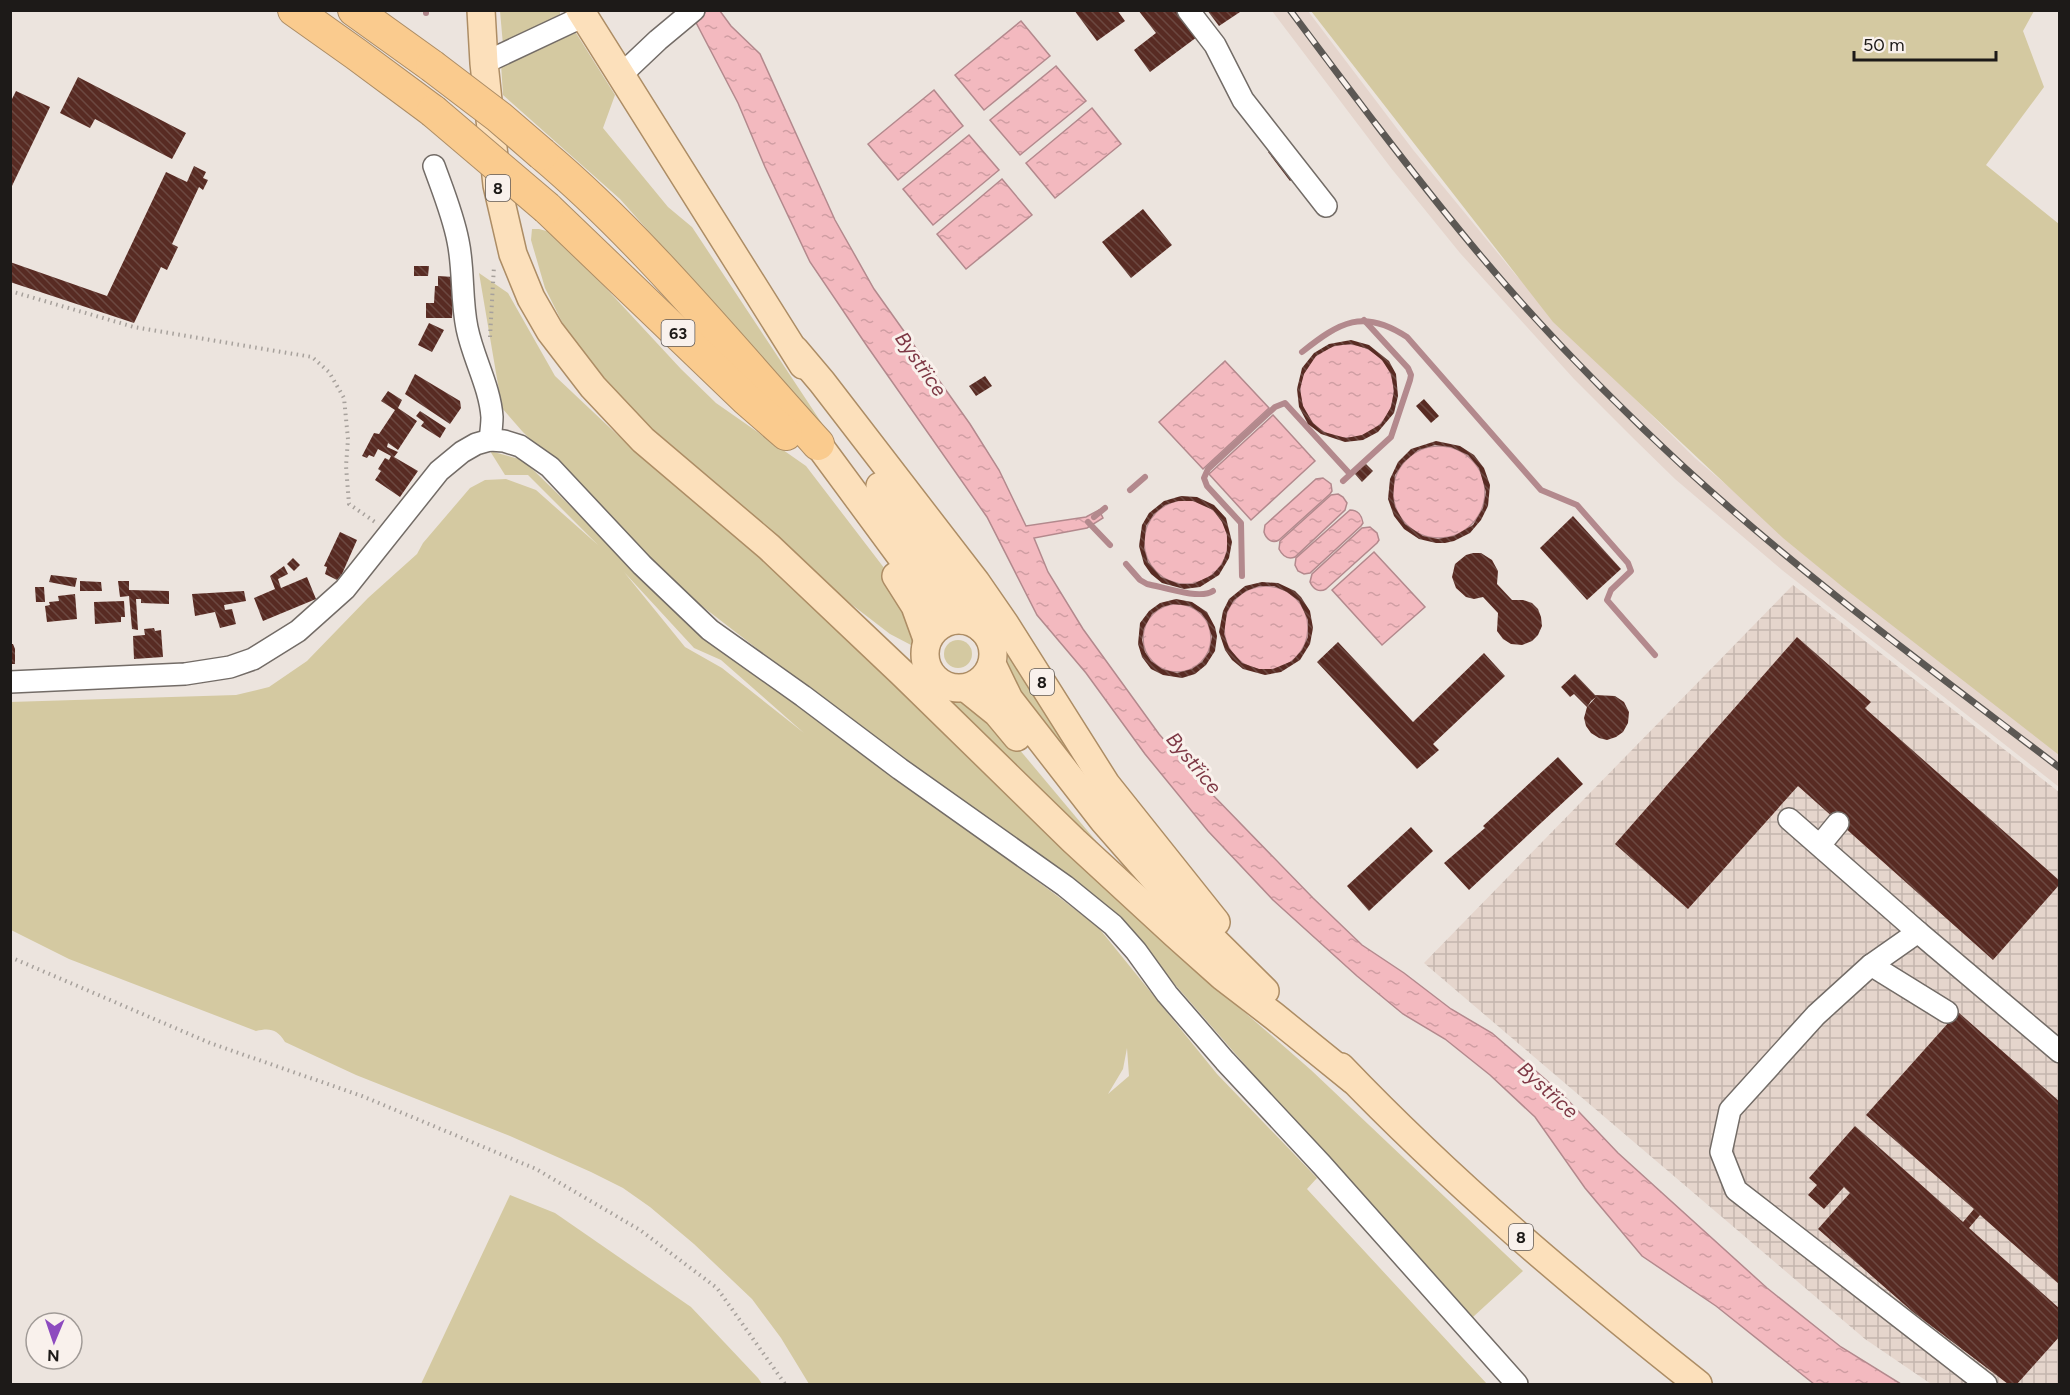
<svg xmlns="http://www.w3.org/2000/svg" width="2070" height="1395" viewBox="0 0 2070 1395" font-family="Figtree,sans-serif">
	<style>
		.built { fill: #e5d5cc }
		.industrial { fill: url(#industrial-grid) }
		.green { fill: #d4c9a1; fill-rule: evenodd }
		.water { fill: url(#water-ripples); stroke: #b3898d; stroke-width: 1.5 }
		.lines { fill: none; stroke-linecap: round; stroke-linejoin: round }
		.stream { stroke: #b3898d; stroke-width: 6 }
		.building { fill: url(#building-back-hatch); fill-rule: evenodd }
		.minor-casing { stroke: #736c67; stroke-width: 24 }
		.major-casing { stroke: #ad8d65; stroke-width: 30 }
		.highway-casing { stroke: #ad8d65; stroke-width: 34 }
		.path { stroke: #a7a19c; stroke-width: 4; stroke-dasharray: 1.5 4.5; stroke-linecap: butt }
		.minor { stroke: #fff; stroke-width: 21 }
		.major { stroke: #fce0bb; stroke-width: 27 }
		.highway { stroke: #facb8e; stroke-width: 32 }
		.rail-casing { stroke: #5c5854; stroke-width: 7 }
		.rail { stroke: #f9f1ec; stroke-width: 4.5; stroke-dasharray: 14; stroke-linecap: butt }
		.highway-bridge-casing { stroke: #ad8d65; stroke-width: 34; stroke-linecap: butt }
		.highway-bridge { stroke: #facb8e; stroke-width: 32 }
		.labels { text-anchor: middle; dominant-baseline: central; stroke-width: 6; stroke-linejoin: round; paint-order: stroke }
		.shield { fill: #f9f1ec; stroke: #5f5a58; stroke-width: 1.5 }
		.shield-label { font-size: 16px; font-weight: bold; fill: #1d1a18 }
		.water-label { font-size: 20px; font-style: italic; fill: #7e3845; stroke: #f9f1ec }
	</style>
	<defs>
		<pattern id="industrial-grid" width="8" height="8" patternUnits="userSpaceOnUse" patternTransform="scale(1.5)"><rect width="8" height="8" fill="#e5d5cc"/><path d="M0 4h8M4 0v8" fill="none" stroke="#c4b6ae"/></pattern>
		<pattern id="water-ripples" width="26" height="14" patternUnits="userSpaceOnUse" patternTransform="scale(1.5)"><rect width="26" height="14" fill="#f3b9bf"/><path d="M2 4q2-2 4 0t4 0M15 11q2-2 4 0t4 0" fill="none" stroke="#d09ea3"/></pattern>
		<pattern id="building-back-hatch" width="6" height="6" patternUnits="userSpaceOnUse" patternTransform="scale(1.5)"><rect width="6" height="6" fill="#582b23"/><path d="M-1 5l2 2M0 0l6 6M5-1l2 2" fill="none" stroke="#6c4841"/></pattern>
	</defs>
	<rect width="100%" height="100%" fill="#ece4de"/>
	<polygon class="built" points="1272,11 1308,11 1414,151 1515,274 1628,392 1695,458 1800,548 2059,751 2059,787 1782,570 1675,479 1633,438 1574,379 1460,253 1391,168"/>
	<polygon class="industrial" points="1793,585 2059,792 2059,1384 1931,1384 1865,1339 1424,963"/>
	<g class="green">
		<polygon points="500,11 560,11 560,19 503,45"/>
		<polygon points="1311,11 2034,11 2023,31 2044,87 1986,165 2059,224 2059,755 1844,588 1783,538 1553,322"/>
		<polygon points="576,33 615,95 603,128 668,207 692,227 864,487 717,308 620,199 503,95 501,64"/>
		<polygon points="532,229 539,229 550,232 578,258 681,369 716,403 806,466 891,577 915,643 911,645 890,634 851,604 668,449 593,368 566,330 545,288 531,240"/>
		<polygon points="479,273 508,293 555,376 625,442 841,625 1219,990 1311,1070 1523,1271 1473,1317 1364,1201 1123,925 875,740 676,586 522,431 502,408"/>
		<path d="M 490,451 L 523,460 L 702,634 L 1056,895 L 1098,927 L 1217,1074 L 1317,1178 L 1307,1189 L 1487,1384 L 809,1384 L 781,1338 L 752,1299 L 694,1244 L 650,1207 L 623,1188 L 591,1172 L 510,1136 L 356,1075 L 285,1042 C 277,1029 270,1028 256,1031 L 69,959 L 11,930 L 10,702 L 236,695 L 269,687 L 307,661 L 368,598 L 417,554 L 423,543 L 470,488 L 485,480 L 506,479 L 536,490 L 598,545 L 528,475 L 505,475 ZM 624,572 L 694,648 L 721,660 L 804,733 L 722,668 L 685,647 ZM 1127,1048 L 1129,1076 L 1108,1094 L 1123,1069 Z"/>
		<circle cx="958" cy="654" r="14"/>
		<polygon points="1008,656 1111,810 1007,676"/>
		<path d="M 935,696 C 960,699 973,704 993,718 L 1096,841 L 1087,847 Z"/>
		<polygon points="510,1195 555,1213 691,1307 758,1378 762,1384 421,1384"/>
	</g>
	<g class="water">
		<polygon points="690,11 720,11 731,26 760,54 835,220 874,289 970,424 999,470 1026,526 1086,517 1099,510 1103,518 1087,528 1034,538 1048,572 1083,629 1159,734 1208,790 1313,898 1362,945 1404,973 1451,1009 1492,1033 1561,1093 1618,1153 1767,1288 1841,1347 1901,1384 1814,1384 1716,1306 1642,1256 1585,1188 1535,1117 1490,1075 1445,1039 1403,1014 1357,976 1273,900 1208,831 1145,754 1086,673 1037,615 987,517 867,346 810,262 765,167 738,103"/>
		<polygon points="1021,21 1050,56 984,110 955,75"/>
		<polygon points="1056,66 1086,101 1020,155 990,120"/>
		<polygon points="934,90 963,126 898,180 868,144"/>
		<polygon points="1092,108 1121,144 1055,198 1026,163"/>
		<polygon points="969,135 999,170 933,225 903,189"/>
		<polygon points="1002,179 1032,215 966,269 937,234"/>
		<circle cx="1347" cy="391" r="47"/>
		<polygon points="1225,361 1269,408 1203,469 1159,422"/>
		<polygon points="1273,415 1315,461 1251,520 1209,474"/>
		<circle cx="1439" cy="492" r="46"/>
		<path d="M 1323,478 L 1331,484 L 1332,491 L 1330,494 L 1279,540 C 1272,544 1266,539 1264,532 L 1265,525 L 1316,479 Z"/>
		<path d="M 1338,494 L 1343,497 L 1347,503 L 1345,510 L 1295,557 C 1287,560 1282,555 1279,549 L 1280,541 L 1331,495 Z"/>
		<circle cx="1186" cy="542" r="42"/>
		<path d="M 1350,510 C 1358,510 1362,516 1363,523 L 1361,526 L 1310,573 L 1304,574 L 1298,571 L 1295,565 L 1296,558 Z"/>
		<path d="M 1370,527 L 1377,533 L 1379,540 L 1377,543 L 1326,589 C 1319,593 1313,589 1310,582 L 1312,574 L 1362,528 Z"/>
		<polygon points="1374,552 1425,607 1382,645 1332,590"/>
		<circle cx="1266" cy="628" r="42"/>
		<circle cx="1177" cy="638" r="34"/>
	</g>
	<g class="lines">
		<g class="stream">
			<polyline points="426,10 426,13"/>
			<path d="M 1302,352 C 1340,322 1363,308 1407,337 L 1541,490 L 1577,505 L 1628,563 L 1631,571 L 1611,590 L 1607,600 L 1655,655"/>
			<polyline points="1343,481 1391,437 1410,380 1411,375 1408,368 1364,320"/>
			<polyline points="1130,490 1145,477"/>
			<polyline points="1094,517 1105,508"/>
			<polyline points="1088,522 1110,545"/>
			<path d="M 1126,564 L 1140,580 L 1147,584 C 1163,587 1200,600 1213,591"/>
			<polyline points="1242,576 1241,523 1207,486 1204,478 1208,469 1275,407 1285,403 1350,474"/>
		</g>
	</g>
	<g class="building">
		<polygon points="1074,10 1117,10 1125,21 1097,41"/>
		<polygon points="1138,10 1178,10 1197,37 1150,72 1134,50 1156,33"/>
		<polygon points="1207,10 1243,10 1219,26"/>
		<polygon points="78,77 186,133 172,159 95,119 90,128 60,113"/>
		<polygon points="16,91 50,107 10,190 10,103"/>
		<polygon points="1278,145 1299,174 1290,181 1268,152"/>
		<polygon points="194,166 206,172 203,178 208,180 203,190 199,187 172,244 178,247 167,270 161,267 134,323 10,282 10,262 107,296 166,172 187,182"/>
		<polygon points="1143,209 1172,245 1131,278 1102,242"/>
		<polygon points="414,266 429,266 428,276 414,276"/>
		<polygon points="438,276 454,277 452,318 426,318 426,303 434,303 435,286 438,286"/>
		<polygon points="429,323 444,330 432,352 418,345"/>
		<path d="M 1351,340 L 1369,345 L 1389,361 L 1396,374 L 1398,396 L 1394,413 L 1378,432 L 1363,440 L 1345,442 L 1321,434 L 1308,424 L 1299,407 L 1297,389 L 1302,368 L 1314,353 L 1329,344 ZM 1351,344 L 1368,349 L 1382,360 L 1391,374 L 1394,391 L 1391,407 L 1381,424 L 1362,435 L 1346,438 L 1324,432 L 1313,423 L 1303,406 L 1300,389 L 1304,374 L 1316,356 L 1334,346 Z"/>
		<polygon points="415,374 460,401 461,408 450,424 405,394"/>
		<polygon points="985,376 992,386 976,396 969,386"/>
		<polygon points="388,391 402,400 398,408 417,421 398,450 388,443 387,447 398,452 394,457 418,471 400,497 375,480 381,471 378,469 385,458 389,460 391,456 378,449 374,457 369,455 367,458 362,456 374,433 379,434 395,410 381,401"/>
		<polygon points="1424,399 1439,416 1431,423 1416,406"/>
		<polygon points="420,411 446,428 440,438 421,426 424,422 416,416"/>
		<path d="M 1436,441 L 1460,446 L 1474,455 L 1484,468 L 1490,485 L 1488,506 L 1481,520 L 1470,533 L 1454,541 L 1445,543 L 1436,543 L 1419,539 L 1404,529 L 1394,516 L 1388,499 L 1390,479 L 1398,462 L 1411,449 ZM 1435,445 L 1451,447 L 1468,455 L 1479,468 L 1486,492 L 1483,508 L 1473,525 L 1454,536 L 1438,539 L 1423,536 L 1405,524 L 1395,507 L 1393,496 L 1395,475 L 1403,463 L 1418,450 Z"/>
		<polygon points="1366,464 1373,471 1362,482 1355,474"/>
		<path d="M 1181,496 L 1197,497 L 1214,505 L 1226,518 L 1232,542 L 1229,558 L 1219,575 L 1200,587 L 1184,589 L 1162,583 L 1151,574 L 1144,564 L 1139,546 L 1142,525 L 1149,513 L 1164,501 ZM 1178,501 L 1193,501 L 1213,510 L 1222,522 L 1227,535 L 1227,551 L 1222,564 L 1212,575 L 1193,584 L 1179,584 L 1161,577 L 1148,562 L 1144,548 L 1146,526 L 1154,514 L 1165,505 Z"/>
		<polygon points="1573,516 1621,569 1587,600 1540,548"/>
		<polygon points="340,532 357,540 342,574 337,580 325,574 327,567 324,566"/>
		<polygon points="1473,553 1481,553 1492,560 1498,571 1497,584 1512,600 1523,600 1532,603 1538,609 1541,617 1542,626 1538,635 1532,641 1522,645 1511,644 1503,639 1497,631 1498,613 1483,597 1474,599 1466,597 1456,588 1452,577 1455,564 1466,555"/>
		<polygon points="293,558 300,565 294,571 287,564"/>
		<polygon points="284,566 288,574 278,579 281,588 307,577 316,599 263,621 254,598 275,589 270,576"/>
		<polygon points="51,575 77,578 75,587 49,582"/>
		<polygon points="80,581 101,582 102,591 80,591"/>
		<polygon points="118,581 129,581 129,590 169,591 169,604 141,603 141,599 136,599 138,630 132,629 129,596 120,597"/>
		<path d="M 1262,582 L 1278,583 L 1295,591 L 1301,597 L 1310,611 L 1313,628 L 1310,644 L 1300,660 L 1281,672 L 1265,675 L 1243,669 L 1232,660 L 1225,650 L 1219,632 L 1223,611 L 1229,599 L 1245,586 ZM 1259,586 L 1274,586 L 1287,592 L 1299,601 L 1308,620 L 1308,637 L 1302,650 L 1292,661 L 1273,669 L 1259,669 L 1242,663 L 1229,648 L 1224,634 L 1227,612 L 1234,600 L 1246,591 Z"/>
		<polygon points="35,587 44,587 45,602 36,602"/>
		<polygon points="244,591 246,601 224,605 225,610 232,609 236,624 220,628 215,612 195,616 192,594"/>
		<polygon points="75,594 77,619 47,622 45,606 50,605 49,602 59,601 58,596"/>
		<path d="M 1176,599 L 1192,602 L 1207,612 L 1215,627 L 1217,636 L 1215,651 L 1206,665 L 1195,674 L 1182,678 L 1163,675 L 1151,669 L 1142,657 L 1138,644 L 1140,623 L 1149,611 L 1160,603 ZM 1173,604 L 1190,606 L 1201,613 L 1207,621 L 1212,637 L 1209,652 L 1202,662 L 1192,669 L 1177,673 L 1162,669 L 1151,661 L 1145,652 L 1142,640 L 1144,628 L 1152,614 L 1162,607 Z"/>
		<polygon points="124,601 125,617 121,617 121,622 95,624 94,602"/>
		<polygon points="154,628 155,631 161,630 163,657 134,659 133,636 145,635 144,629"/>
		<polygon points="1797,637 1871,702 1865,708 1867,710 2060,881 2060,884 1993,960 1798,786 1688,909 1615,844"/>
		<polygon points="1338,642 1413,722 1484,653 1505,676 1433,744 1439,750 1417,769 1317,662"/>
		<polygon points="10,644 13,644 15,649 15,664 10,664"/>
		<polygon points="1575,674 1595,695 1615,696 1624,702 1629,712 1628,723 1623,732 1616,737 1607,740 1599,738 1591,733 1586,726 1584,718 1587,707 1596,697 1591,701 1587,707 1574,694 1570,697 1561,687"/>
		<polygon points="1558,757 1583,784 1469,890 1444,863 1485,828 1483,826"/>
		<polygon points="1411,827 1433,851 1369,911 1347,886"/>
		<polygon points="1958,1012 2060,1102 2060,1285 1980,1215 1969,1228 2060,1309 2060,1336 2017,1384 2008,1384 1913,1312 1818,1229 1850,1193 1844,1187 1824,1209 1808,1195 1817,1185 1809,1178 1855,1126 1963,1222 1974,1209 1866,1115"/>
	</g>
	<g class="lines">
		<g class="minor-casing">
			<g id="minor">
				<polyline points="1188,10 1215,45 1243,100 1326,206"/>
				<polyline points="484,63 584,16"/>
				<polyline points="621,75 658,40 694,10"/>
				<path d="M 434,166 C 443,191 453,215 458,241 C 464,269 461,299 467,328 C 473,358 490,387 492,417 C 492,424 491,432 490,440"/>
				<polyline points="10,682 185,674 230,667 253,659 298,631 345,589 439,471 462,452 476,444 490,440 504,441 520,446 550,467 642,565 710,630 803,696 900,769 1065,886 1113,925 1136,951 1167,994 1225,1061 1322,1165 1517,1384"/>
				<polyline points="1789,819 1918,932"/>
				<polyline points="1820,845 1838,823"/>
				<polyline points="1871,965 1947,1012"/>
				<polyline points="1986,1384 1736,1190 1721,1152 1730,1110 1816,1015 1871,965 1918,932 2060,1052"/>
			</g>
		</g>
		<g class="major-casing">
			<g id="major">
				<polyline points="481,10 484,63 497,185 513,254 531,298 550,331 593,387 643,440 769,547 902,673 1074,841 1175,934 1222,976 1274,1016 1353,1080"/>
				<polyline points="580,10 803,365"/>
				<polyline points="795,350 822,382 976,582 1005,624 1106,784 1216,922"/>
				<polyline points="818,444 922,585 938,603 962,620"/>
				<polyline points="880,486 960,595 982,629"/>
				<polyline points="896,576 915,606 927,639"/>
				<circle cx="959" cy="654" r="34"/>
				<polyline points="992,664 1009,699 1103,820 1175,902 1265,991"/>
				<polyline points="966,688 997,713 1017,737"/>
				<path d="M 1341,1067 C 1451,1182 1573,1285 1698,1384"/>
			</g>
		</g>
		<g class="highway-casing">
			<g id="highway">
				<polyline points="294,10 356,54 433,111"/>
				<polyline points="354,10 432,66"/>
				<path d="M 542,154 C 644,240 728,345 818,444"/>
				<polyline points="547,208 747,400 786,434"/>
			</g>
		</g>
		<g class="path">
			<polyline points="10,291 134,327 312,357 329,372 344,398 348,439 346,466 349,504 375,522"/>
			<polyline points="490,337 494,266"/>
			<polyline points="10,957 210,1043 362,1096 536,1169 640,1230 717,1288 785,1384"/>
		</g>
		<use href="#minor" class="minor"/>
		<use href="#major" class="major"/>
		<use href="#highway" class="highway"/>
		<g class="rail-casing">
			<path id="rail" d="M 1290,10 C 1349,89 1408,168 1470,243 C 1536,323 1609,398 1685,468 C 1803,576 1933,671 2060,768"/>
		</g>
		<use href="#rail" class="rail"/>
		<g class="highway-bridge-casing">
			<g id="highway-bridge">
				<polyline points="432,66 499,117 542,154"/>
				<polyline points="433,111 547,208"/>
			</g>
		</g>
		<use href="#highway-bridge" class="highway-bridge"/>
	</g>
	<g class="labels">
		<g class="shield">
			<rect x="486" y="175" width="24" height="26" rx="4.5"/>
			<rect x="661.5" y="320" width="33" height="26" rx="4.5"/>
			<rect x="1030" y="669" width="24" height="26" rx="4.5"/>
			<rect x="1509" y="1224" width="24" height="26" rx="4.5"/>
		</g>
		<g class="shield-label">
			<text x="498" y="188">8</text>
			<text x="678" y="333">63</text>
			<text x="1042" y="682">8</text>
			<text x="1521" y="1237">8</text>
		</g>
		<g class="water-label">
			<text transform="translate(921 364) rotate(55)">Bystřice</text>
			<text transform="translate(1194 763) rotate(50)">Bystřice</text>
			<text transform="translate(1548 1090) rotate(42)">Bystřice</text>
		</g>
	</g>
	<rect width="2070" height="1395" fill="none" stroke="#1d1a18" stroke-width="24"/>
	<g transform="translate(54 1341) rotate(182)"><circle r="28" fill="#f9f1ec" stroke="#a19b97" stroke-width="1.5"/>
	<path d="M0-4.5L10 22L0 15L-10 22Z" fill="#8d4bbf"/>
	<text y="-9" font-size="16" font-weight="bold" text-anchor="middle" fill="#1d1a18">N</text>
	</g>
	<path d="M1854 51v9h142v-9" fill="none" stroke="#1d1a18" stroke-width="3"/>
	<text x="1863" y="51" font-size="18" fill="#1d1a18" stroke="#f9f1ec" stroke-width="4.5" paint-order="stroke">50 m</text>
</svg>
